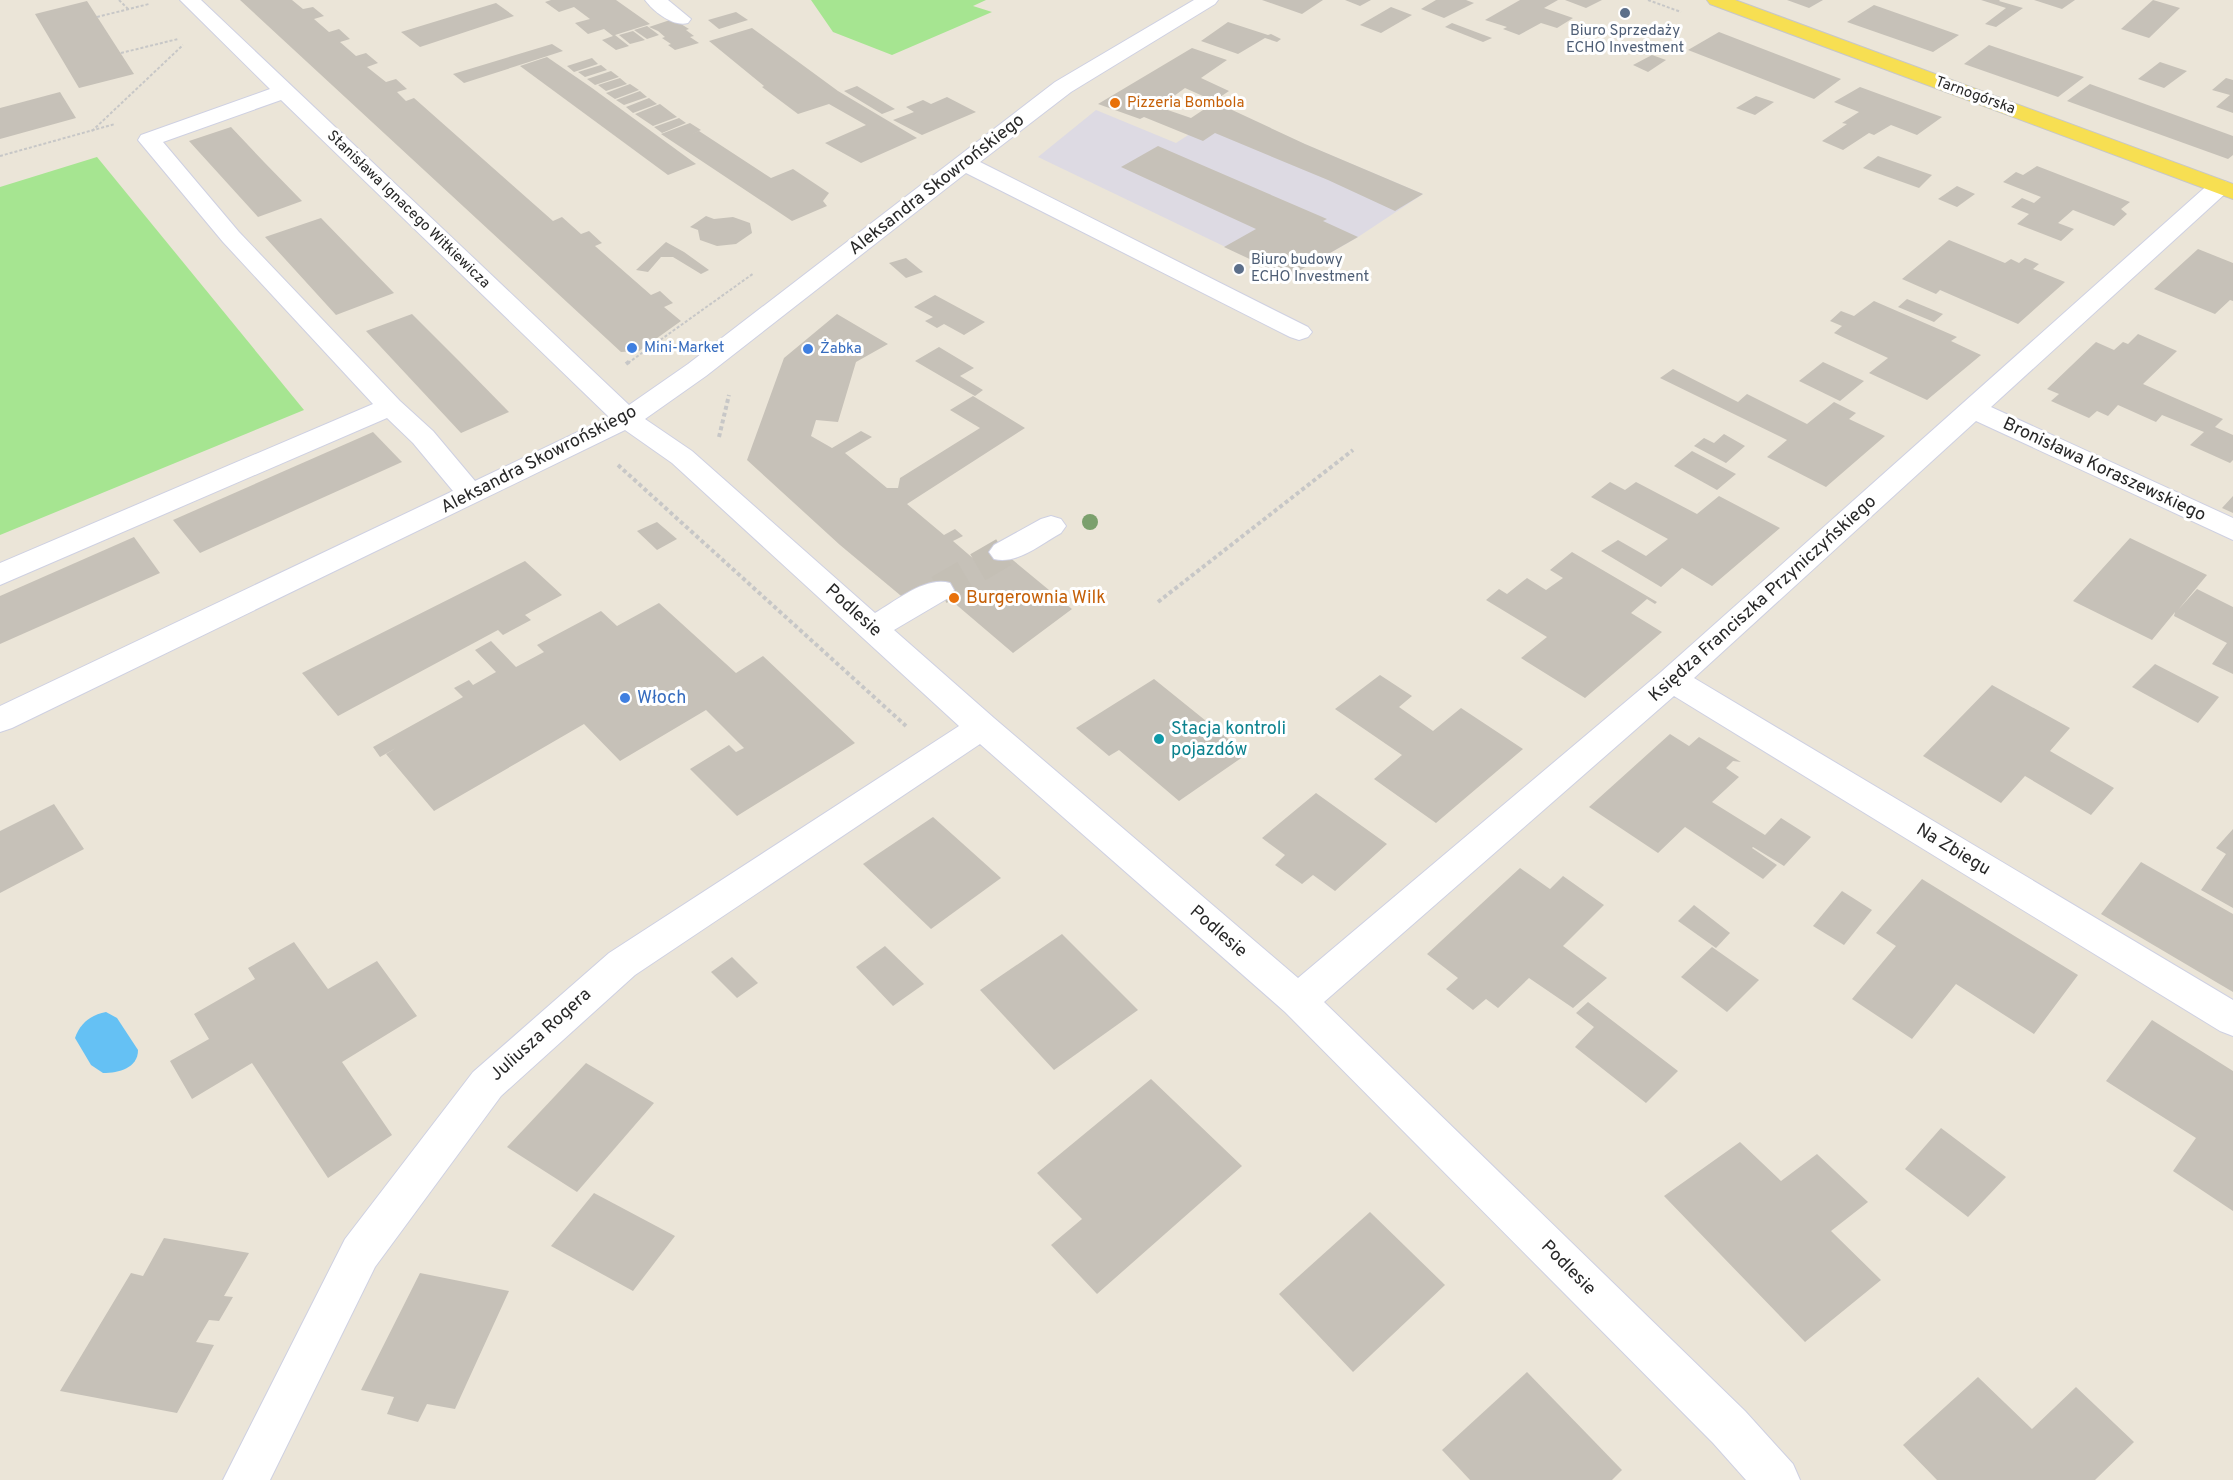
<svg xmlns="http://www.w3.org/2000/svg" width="2233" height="1480" viewBox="0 0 2233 1480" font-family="Overpass,sans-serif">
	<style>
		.industrial { fill: #dddae3 }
		.green { fill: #a6e591 }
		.water { fill: #65c1f4 }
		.building { fill: #c6c1b8 }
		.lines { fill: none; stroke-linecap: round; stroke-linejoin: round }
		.minor-tunnel { stroke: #c4bfb5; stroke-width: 30; stroke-dasharray: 30 15; stroke-linecap: butt }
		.minor-casing { stroke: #ced0e2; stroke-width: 2 }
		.major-casing { stroke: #c7c7c7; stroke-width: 2 }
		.path-far1 { stroke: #c7c7c7; stroke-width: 2; stroke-dasharray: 3 2; stroke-linecap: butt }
		.path { stroke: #c7c7c7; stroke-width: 4; stroke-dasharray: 4 3; stroke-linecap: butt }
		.minor { fill: #fff; fill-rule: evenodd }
		.major { fill: #f7df52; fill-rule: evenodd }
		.tree { fill: #7ba06d }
		.service-dot { fill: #5c6f8a; stroke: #fff; stroke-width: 2 }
		.food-dot { fill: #e8710a; stroke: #fff; stroke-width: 2 }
		.shop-dot { fill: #3f7fe0; stroke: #fff; stroke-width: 2 }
		.culture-dot { fill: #0f9aa8; stroke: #fff; stroke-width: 2 }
		.labels { text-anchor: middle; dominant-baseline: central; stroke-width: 6; stroke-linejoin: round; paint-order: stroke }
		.far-service-label { font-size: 15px; fill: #4e5e75; stroke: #fff }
		.far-street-label { font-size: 15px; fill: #282828; stroke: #fff }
		.far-food-label { font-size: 15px; fill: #c56008; stroke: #fff; text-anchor: start }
		.far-shop-label { font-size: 15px; fill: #366cbe; stroke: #fff; text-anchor: start }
		.street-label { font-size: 18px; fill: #282828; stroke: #fff }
		.food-label { font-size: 18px; fill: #c56008; stroke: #fff; text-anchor: start }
		.shop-label { font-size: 18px; fill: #366cbe; stroke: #fff; text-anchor: start }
		.culture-label { font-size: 18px; fill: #0d838f; stroke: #fff; text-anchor: start }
	</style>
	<rect width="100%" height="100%" fill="#ebe5d8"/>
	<polygon class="industrial" points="1096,110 1176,143 1225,111 1423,194 1358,237 1288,277 1038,157"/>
	<g class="green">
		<polygon points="811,0 986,0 973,6 992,12 892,55 833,32"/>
		<polygon points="97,157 304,410 0,535 0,187"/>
	</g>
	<path class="water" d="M 106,1012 L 117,1018 L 138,1050 C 138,1068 119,1073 103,1073 L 91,1065 L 75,1038 C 80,1023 91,1015 106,1012 Z"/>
	<g class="building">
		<polygon points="240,0 292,0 303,9 313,7 324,16 314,19 329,32 339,29 350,39 340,42 356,56 366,53 378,63 367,67 386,82 396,79 407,89 397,92 406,101 414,98 553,221 562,217 581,234 589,231 602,243 595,246 651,295 660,291 673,303 664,307 681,321 639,351 621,352"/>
		<polygon points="551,0 616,0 650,24 615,35 629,46 616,50 602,40 613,36 604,29 588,34 575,23 590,19 574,7 559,12 545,2"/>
		<polygon points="1262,0 1323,0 1302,14"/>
		<polygon points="1345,0 1371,0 1360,6"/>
		<polygon points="1436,0 1466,0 1474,3 1444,18 1421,9"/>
		<polygon points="1520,0 1558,0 1544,8 1573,18 1557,28 1541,23 1519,35 1503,29 1507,27 1485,20"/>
		<polygon points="1565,0 1602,0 1586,8"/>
		<polygon points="1787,0 1823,0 1809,8"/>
		<polygon points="1981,0 2000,0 1999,1 2023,8 1996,27 1985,24 2006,8"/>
		<polygon points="2034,0 2075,0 2062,9"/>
		<polygon points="2153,0 2180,8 2149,38 2121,29"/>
		<polygon points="87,1 134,74 79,88 35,14"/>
		<polygon points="496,3 514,16 420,47 401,32"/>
		<polygon points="1874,5 1959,35 1933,52 1847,22"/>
		<polygon points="1391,7 1412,15 1381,33 1360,25"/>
		<polygon points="736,12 748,20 719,29 708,20"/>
		<polygon points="673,19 689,29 686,30 694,36 690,37 699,43 675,50 668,45 671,44 662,38 665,37 658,31 649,27"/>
		<polygon points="1228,22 1268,35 1271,34 1281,39 1277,42 1265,38 1238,54 1201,41"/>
		<polygon points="1452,23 1492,38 1483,42 1445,27"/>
		<polygon points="647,26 659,35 647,39 634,30"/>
		<polygon points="752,28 838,91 917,138 861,163 825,143 866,125 829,104 798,114 762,87 764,86 709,41"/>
		<polygon points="633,31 645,40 630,44 619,35"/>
		<polygon points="1719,32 1784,57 1841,79 1814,99 1688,50"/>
		<polygon points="552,44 563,51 464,83 453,74"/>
		<polygon points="1989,45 2084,77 2058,97 1964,64"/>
		<polygon points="1192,48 1227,60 1201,78 1229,91 1214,101 1185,88 1159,107 1191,118 1215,102 1305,144 1423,194 1395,211 1328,180 1215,133 1203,141 1144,117 1140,119 1098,104"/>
		<polygon points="1652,55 1666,60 1648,72 1633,65"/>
		<polygon points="547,57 592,88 696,164 668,175 520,66"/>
		<polygon points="592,58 598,64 574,72 567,66"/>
		<polygon points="2160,62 2187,71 2164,88 2138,79"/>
		<polygon points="601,65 607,70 585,77 578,72"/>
		<polygon points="611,71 619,77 595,85 587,79"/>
		<polygon points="620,78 627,84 606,91 598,85"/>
		<polygon points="2226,78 2233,80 2233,113 2216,107 2230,95 2212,90"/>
		<polygon points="630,84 639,90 615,99 606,93"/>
		<polygon points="2090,84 2233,136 2233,155 2228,159 2067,101"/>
		<polygon points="857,86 885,103 895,109 882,114 844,91"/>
		<polygon points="1860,87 1942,117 1917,135 1891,125 1874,135 1869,133 1843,150 1822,141 1847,124 1842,123 1859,112 1834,102"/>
		<polygon points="640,91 647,97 624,105 616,100"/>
		<polygon points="60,92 76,118 0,139 0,108"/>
		<polygon points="1756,96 1774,102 1755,115 1736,108"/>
		<polygon points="947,97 976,112 922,135 893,120 914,112 906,107 923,100 931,104"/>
		<polygon points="649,98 657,104 633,113 626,107"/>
		<polygon points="660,104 677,117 653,126 635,114"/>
		<polygon points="679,118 686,123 662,133 654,127"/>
		<polygon points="690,123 701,130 690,135 699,131 771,178 793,169 829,193 823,201 827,206 792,221 661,134"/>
		<polygon points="231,127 264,162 302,201 258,217 189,141"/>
		<polygon points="1158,146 1327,219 1323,221 1358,237 1288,277 1224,247 1256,229 1121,167"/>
		<polygon points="1878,156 1932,175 1919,188 1863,168"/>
		<polygon points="2037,166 2130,202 2121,209 2127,214 2114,226 2073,210 2058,223 2074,229 2061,241 2017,224 2029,214 2011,207 2022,198 2034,203 2041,197 2003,182 2016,172 2023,175"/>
		<polygon points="1957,186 1975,194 1957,207 1938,199"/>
		<polygon points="706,216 714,219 733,217 750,223 752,233 736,244 717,246 700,240 698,230 690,227"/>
		<polygon points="321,218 356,254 394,293 336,315 265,237"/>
		<polygon points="1949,240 2005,263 2011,259 2019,263 2025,258 2039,264 2033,269 2065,282 2018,324 1940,290 1936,294 1902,279"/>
		<polygon points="666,242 684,252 709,270 701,274 673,257 661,257 648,272 636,270"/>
		<polygon points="2198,249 2233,263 2233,301 2230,300 2215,314 2154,289"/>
		<polygon points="906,258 923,272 906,278 889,263"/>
		<polygon points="935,295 985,322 964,335 944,324 937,328 925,321 933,317 914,307"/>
		<polygon points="1907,299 1943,314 1934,322 1898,307"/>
		<polygon points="1874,301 1957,337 1951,341 1981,355 1927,400 1869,373 1888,358 1834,333 1842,326 1830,321 1841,311 1854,316"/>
		<polygon points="412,314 459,361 509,412 461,433 366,331"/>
		<polygon points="837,314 888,344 856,362 838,422 816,420 811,436 832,448 861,431 872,437 845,453 887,488 898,488 900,478 980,428 950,410 973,396 1025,428 907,504 944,535 955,529 963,536 953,541 975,560 997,547 1072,609 1013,653 939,590 906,600 840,545 747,460 784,358"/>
		<polygon points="2138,334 2177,351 2143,384 2223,419 2215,427 2233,435 2233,460 2230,463 2190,445 2204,432 2162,415 2156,422 2118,405 2108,416 2097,411 2089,418 2051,401 2059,394 2047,389 2096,342 2114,350 2123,342 2128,344"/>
		<polygon points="939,347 974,368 960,376 983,390 975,396 915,361"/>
		<polygon points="1823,362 1864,381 1840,401 1799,381"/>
		<polygon points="1673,369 1738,402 1747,394 1807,424 1834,402 1856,413 1849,419 1885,436 1826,487 1767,457 1787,440 1660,378"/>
		<polygon points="373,432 402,462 200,553 173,520"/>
		<polygon points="1724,434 1745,446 1726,463 1694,446 1704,438 1714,443"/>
		<polygon points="1692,451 1736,474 1717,490 1674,466"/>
		<polygon points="1610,482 1625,490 1636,482 1697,514 1719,496 1780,528 1712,586 1682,568 1661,587 1601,551 1618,540 1646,556 1668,539 1591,497"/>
		<polygon points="2233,496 2233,513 2222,508"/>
		<polygon points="657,522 677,539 657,550 637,531"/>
		<polygon points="134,537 160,573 0,644 0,596"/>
		<polygon points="2130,538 2207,575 2178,610 2197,589 2233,607 2233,674 2212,664 2227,643 2174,616 2175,612 2152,640 2073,601"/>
		<polygon points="1572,552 1657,602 1655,604 1647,599 1631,613 1662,632 1585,698 1521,658 1547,637 1486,600 1499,589 1507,594 1527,578 1546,590 1563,578 1550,570"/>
		<polygon points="525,561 562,595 525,615 531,620 503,635 498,630 338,716 302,673"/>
		<polygon points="659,603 736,673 763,656 855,743 737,816 690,769 729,745 736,752 744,748 706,710 620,761 584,724 434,811 386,754 396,748 380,757 373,747 463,697 454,688 469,680 473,685 496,672 475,650 491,641 516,667 544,652 537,645 601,611 617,626"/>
		<polygon points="2155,664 2219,697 2198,723 2132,687"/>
		<polygon points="1380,675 1412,696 1399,707 1433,731 1461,708 1523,749 1436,823 1374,779 1402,755 1335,709"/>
		<polygon points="1154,679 1247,754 1179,801 1119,750 1109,756 1076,728"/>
		<polygon points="1992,685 2070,728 2050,751 2114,788 2091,815 2025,776 2001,803 1923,756"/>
		<polygon points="1670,734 1689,746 1699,737 1741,762 1733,761 1726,768 1739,777 1712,802 1765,835 1781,818 1811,837 1784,866 1753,847 1752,848 1777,865 1763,879 1685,827 1658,853 1589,807"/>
		<polygon points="1316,793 1387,844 1335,891 1313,875 1302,884 1275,865 1285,855 1262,838"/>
		<polygon points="54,804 84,849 0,893 0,831"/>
		<polygon points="933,817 1001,878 931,929 863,864"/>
		<polygon points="2233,829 2233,908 2201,890 2226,854 2216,848"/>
		<polygon points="2141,862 2233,914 2233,992 2101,914"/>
		<polygon points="1520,868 1550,889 1563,876 1604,905 1563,946 1607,978 1573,1008 1529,978 1498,1008 1486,999 1473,1010 1446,989 1458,978 1427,954"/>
		<polygon points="1922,879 2078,975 2034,1034 1956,984 1912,1039 1852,999 1896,946 1876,933"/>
		<polygon points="1842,891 1872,910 1844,945 1813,926"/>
		<polygon points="1694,905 1730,933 1716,948 1678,921"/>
		<polygon points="1062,934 1138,1010 1054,1070 980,990"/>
		<polygon points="294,942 328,989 377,961 417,1016 342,1062 392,1135 328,1178 252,1063 192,1099 170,1061 209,1039 194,1014 255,979 248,968"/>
		<polygon points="885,946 924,984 893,1006 856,967"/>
		<polygon points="1712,947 1759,980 1727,1012 1681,977"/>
		<polygon points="732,957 758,983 737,998 711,972"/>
		<polygon points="1588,1002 1678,1071 1646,1103 1575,1047 1594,1027 1576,1013"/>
		<polygon points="2152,1020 2233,1071 2233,1211 2173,1171 2196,1138 2106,1081"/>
		<polygon points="586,1063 654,1103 577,1192 507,1147"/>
		<polygon points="1151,1079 1242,1166 1097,1294 1051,1245 1082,1219 1037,1173"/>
		<polygon points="1941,1128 2006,1177 1968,1217 1905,1169"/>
		<polygon points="1740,1142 1781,1181 1817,1154 1868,1202 1831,1231 1881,1280 1805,1342 1664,1196"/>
		<polygon points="594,1193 675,1236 633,1291 551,1246"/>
		<polygon points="1370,1212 1445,1285 1353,1372 1279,1294"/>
		<polygon points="164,1238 249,1253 224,1296 233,1297 219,1321 209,1320 196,1342 214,1345 177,1413 60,1391 131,1273 143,1276"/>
		<polygon points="420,1273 509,1291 455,1409 427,1404 418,1422 387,1414 394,1397 361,1390"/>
		<polygon points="1527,1372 1622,1470 1612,1480 1470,1480 1442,1450"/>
		<polygon points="1978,1377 2032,1429 2076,1387 2134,1442 2095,1480 1937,1480 1903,1445"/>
	</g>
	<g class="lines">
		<polyline class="minor-tunnel" points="939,590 1004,552"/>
		<g class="minor-casing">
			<g id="minor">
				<path d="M 180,0 L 201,0 L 629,405 L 688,364 L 1055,82 L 1194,0 L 1218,0 L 1215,4 L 1071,92 L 980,162 L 1308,327 L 1312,332 L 1308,337 L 1299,340 L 1290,337 L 966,173 L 706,376 L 645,419 L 692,451 L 875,613 C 896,601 925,576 950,583 L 954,590 L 950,597 L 894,630 L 994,718 L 1298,978 L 1661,672 L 2211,182 L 2219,180 L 2227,182 L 2231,187 L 2227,192 L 1991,407 L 2233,518 L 2233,540 L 1976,421 L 1694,678 L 2233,1000 L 2233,1036 L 2220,1031 L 1674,696 L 1324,1002 L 1745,1411 L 1793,1464 L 1800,1480 L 1746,1480 L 1713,1443 L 1285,1012 L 980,744 L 635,975 L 501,1096 L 375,1267 L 270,1480 L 223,1480 L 345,1239 L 473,1072 L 609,953 L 959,726 L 672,463 L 625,430 L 12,728 L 0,732 L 0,706 L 453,491 L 413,443 L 387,418 L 0,585 L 0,563 L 373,404 L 223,242 L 138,140 L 141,135 L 270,89 ZM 281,100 L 609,417 L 475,481 L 433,431 L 400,401 L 239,232 L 163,142 Z"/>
				<path d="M 645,0 L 668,0 L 691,19 L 688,23 C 673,27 654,12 645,0 Z"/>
				<path d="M 1051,516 L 1061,519 L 1066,526 L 1061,533 C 1041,544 1017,565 994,559 L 989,552 L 994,545 L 1041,519 Z"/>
			</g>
		</g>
		<g class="major-casing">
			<polygon id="major" points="1707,0 1735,0 2233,184 2233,199 1710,4"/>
		</g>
		<g class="path-far1">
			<polyline points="119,0 128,9"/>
			<polyline points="1648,0 1681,12"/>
			<polyline points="97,17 149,4"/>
			<polyline points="121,53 178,39"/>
			<polyline points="92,131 183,45"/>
			<polyline points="0,156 115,124"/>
			<polyline points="628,363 754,273"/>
		</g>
		<g class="path">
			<polyline points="626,364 630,361"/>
			<polyline points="719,437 729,395"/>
			<polyline points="618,465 906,726"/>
			<polyline points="1158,602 1353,450"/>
		</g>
		<use href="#minor" class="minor"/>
		<use href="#major" class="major"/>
	</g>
	<circle class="tree" cx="1090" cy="522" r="8"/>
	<g class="service-dot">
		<circle cx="1625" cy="13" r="6"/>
		<circle cx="1239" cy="269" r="6"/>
	</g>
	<g class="food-dot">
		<circle cx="1115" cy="103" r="6"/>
		<circle cx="954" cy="598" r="6"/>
	</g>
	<g class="shop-dot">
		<circle cx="632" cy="348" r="6"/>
		<circle cx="808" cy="349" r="6"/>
		<circle cx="625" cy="698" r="6"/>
	</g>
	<circle class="culture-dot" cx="1159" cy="739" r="6"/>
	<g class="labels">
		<g class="far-service-label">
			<text x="1625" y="31">Biuro Sprzedaży<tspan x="1625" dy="17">ECHO Investment</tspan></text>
			<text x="1251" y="260" text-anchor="start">Biuro budowy<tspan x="1251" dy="17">ECHO Investment</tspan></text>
		</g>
		<g class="far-street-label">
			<text transform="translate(1975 96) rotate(20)">Tarnogórska</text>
			<text transform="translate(408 210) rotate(44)">Stanisława Ignacego Witkiewicza</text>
		</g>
		<g class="far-food-label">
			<text x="1127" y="103">Pizzeria Bombola</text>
		</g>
		<g class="far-shop-label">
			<text x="644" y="348">Mini-Market</text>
			<text x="820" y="349">Żabka</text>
		</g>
		<g class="street-label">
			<text transform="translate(937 185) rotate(-38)">Aleksandra Skowrońskiego</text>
			<text transform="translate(539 460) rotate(-27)">Aleksandra Skowrońskiego</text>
			<text transform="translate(2104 470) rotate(25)">Bronisława Koraszewskiego</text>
			<text transform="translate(1763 599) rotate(-42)">Księdza Franciszka Przyniczyńskiego</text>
			<text transform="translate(853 611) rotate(42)">Podlesie</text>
			<text transform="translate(1953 850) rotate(31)">Na Zbiegu</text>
			<text transform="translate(1218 932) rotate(41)">Podlesie</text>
			<text transform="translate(541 1035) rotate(-42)">Juliusza Rogera</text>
			<text transform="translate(1568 1268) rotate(45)">Podlesie</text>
		</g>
		<g class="food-label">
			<text x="966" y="598">Burgerownia Wilk</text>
		</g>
		<g class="shop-label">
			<text x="637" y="698">Włoch</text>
		</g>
		<g class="culture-label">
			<text x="1171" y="729">Stacja kontroli<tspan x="1171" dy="21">pojazdów</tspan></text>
		</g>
	</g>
</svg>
